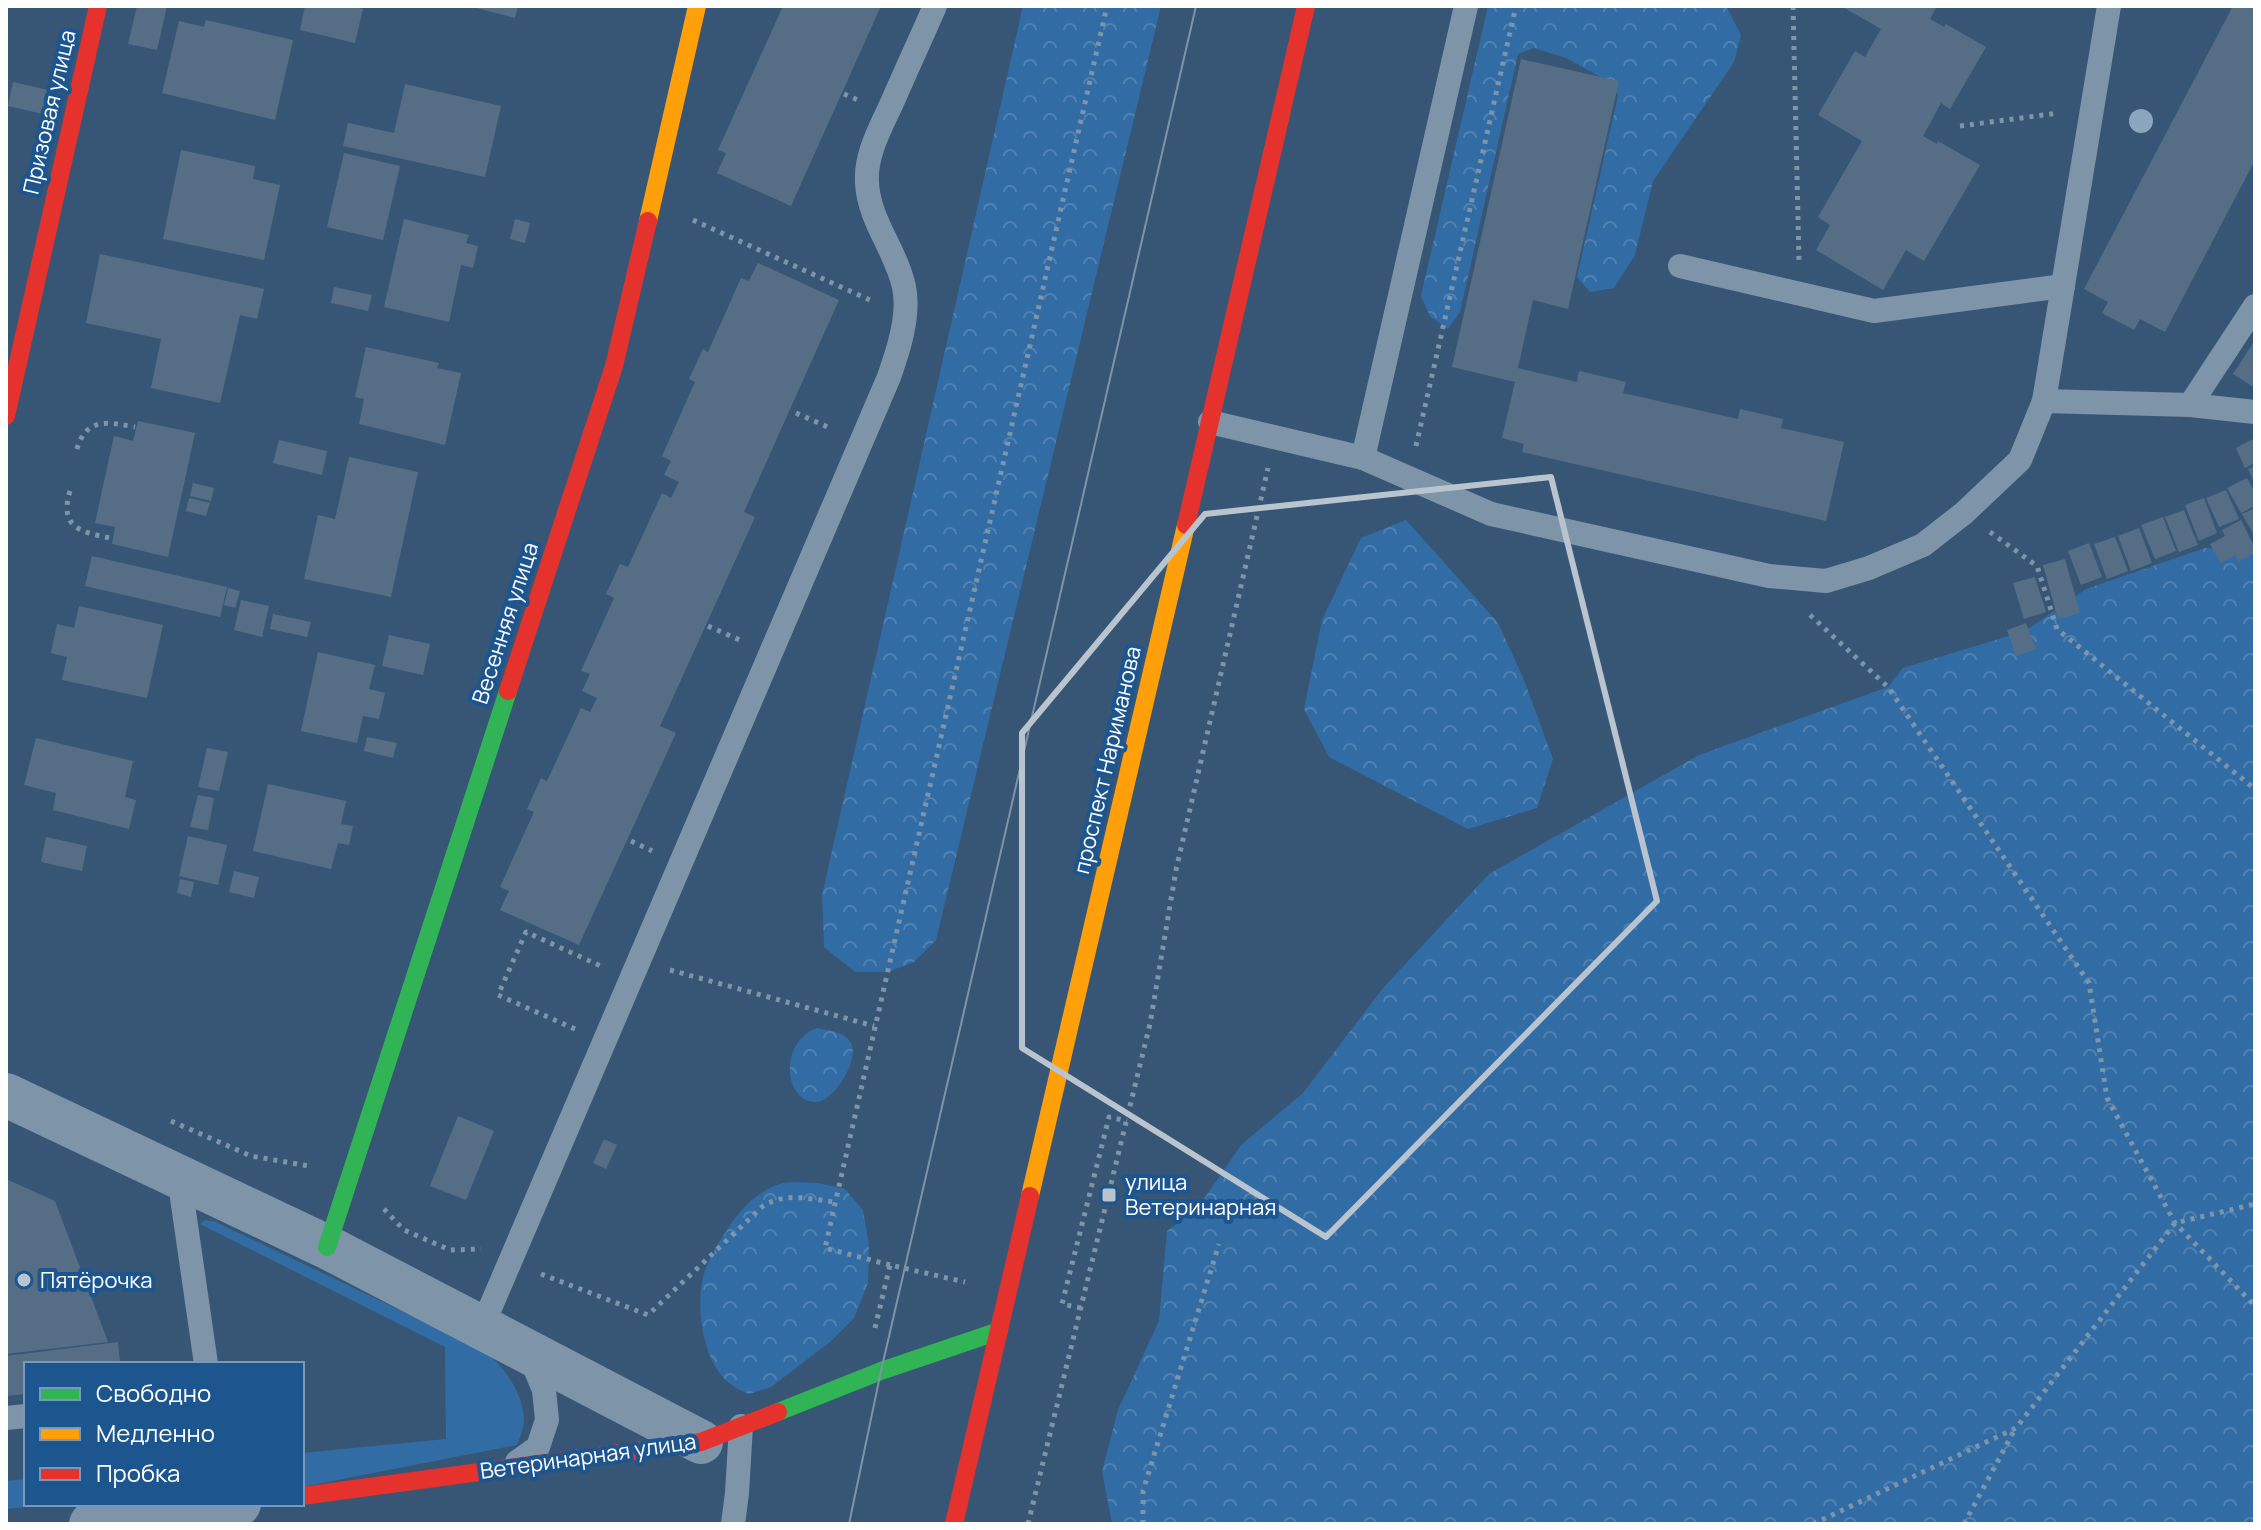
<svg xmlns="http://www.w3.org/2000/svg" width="2261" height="1530" viewBox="0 0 2261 1530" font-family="Manrope,sans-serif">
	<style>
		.grass { fill: #326ca5 }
		.forest { fill: url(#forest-crowns) }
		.building { fill: #556e86 }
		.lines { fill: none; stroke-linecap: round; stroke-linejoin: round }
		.path { stroke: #7e94a8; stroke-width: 5; stroke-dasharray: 4 6; stroke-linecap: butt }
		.lane { stroke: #7e94a8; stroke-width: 24 }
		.street { stroke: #7e94a8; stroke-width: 44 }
		.fast { stroke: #30b455; stroke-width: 18 }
		.slow { stroke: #ff9f0a; stroke-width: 18 }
		.jam { stroke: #e5322d; stroke-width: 18 }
		.tram { stroke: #7f93a7; stroke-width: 2 }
		.tree { fill: #8ca5be }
		.marked { fill: none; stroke: #b9c4cf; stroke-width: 6; stroke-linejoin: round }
		.poi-dot { fill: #b9c4cf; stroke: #1d558f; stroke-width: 3 }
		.labels { text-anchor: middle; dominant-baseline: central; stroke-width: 8; stroke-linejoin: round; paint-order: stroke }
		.street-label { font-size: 22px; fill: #fff; stroke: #1d558f }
		.poi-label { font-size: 22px; fill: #fff; stroke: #1d558f; text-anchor: start }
	</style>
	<defs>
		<pattern id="forest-crowns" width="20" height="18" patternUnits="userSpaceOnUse" patternTransform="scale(2)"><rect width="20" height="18" fill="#326ca5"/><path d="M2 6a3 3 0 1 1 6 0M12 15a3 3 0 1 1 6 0" fill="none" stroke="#5182b2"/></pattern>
	</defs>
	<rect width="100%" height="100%" fill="#375675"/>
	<g class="grass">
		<path d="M 205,1220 L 216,1222 L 483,1350 C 504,1366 523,1392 524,1420 C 524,1429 520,1437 517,1445 L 302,1487 L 302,1453 L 446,1439 L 445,1347 L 200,1224 Z"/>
		<polygon points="26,1479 26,1504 53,1504 6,1509 6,1481"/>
	</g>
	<g class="forest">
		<polygon points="1023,6 1161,6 936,940 914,962 887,972 855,972 824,947 822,895"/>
		<polygon points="1488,6 1726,6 1741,35 1734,62 1653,181 1635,255 1614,288 1590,292 1577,277 1618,96 1613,84 1566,58 1534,48 1518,54 1460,312 1448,329 1430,316 1421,296"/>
		<polygon points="1406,520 1498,623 1524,680 1553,759 1537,808 1468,829 1329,757 1304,709 1322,620 1361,538"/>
		<polygon points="2205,548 2255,550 2255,1524 1112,1524 1102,1471 1118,1410 1159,1321 1167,1231 1197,1209 1241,1145 1303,1093 1383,988 1489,874 1699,755 1888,687 1903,668 2025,631 2086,589"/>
		<path d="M 817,1028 C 829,1031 844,1031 851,1043 C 860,1059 835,1100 817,1102 C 785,1104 777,1043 817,1028 Z"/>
		<path d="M 817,1183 L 845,1189 L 863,1210 L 869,1245 L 868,1283 L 854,1318 L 830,1342 L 771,1387 L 749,1394 C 743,1391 737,1389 732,1385 C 702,1365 694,1303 705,1271 C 710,1255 720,1241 729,1227 C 740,1209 759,1190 780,1184 C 791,1181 806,1183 817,1183 Z"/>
	</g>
	<g class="building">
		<polygon points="137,6 167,6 157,50 128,44"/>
		<polygon points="305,6 350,6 363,9 355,43 300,30"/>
		<polygon points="469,6 518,6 515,18"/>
		<polygon points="783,6 881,6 791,206 717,173 726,153 718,150"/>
		<polygon points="1841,6 1937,6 1930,19 1944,27 1946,24 1986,47 1950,109 1941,103 1923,136 1937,144 1938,141 1980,165 1924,261 1906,250 1883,290 1816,250 1830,225 1818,217 1862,141 1818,115 1855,51 1865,57 1881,29"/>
		<polygon points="2233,6 2255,6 2255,160 2165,332 2140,319 2134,330 2102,313 2108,302 2084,289"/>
		<polygon points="206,20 293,40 275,120 162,93 179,21 204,27"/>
		<polygon points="1521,59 1619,81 1568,309 1533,300 1518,368 1577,382 1579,371 1626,382 1623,393 1738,419 1740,409 1783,419 1781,428 1844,442 1826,521 1522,452 1524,444 1502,438 1515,382 1452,367"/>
		<polygon points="13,82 49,90 43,114 8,106"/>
		<polygon points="405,84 501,106 485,177 343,146 348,123 394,133"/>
		<polygon points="181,150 255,166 253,179 280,185 264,260 163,239"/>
		<polygon points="344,153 400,166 383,240 327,227"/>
		<polygon points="404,219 469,235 466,243 478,246 473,268 461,265 449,322 384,307"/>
		<polygon points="515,219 530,223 525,243 510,239"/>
		<polygon points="100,254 264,289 257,319 240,315 220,403 151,388 161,339 86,323"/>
		<polygon points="758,263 839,300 744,512 755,517 660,726 676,733 579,945 500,910 509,891 500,887 534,812 527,809 541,778 547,781 581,708 590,712 597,698 582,691 590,674 581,671 614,598 606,594 620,564 628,567 662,493 671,498 679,482 664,475 671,461 662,456 695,382 689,379 703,349 708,352 741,278 749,281"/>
		<polygon points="334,287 372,295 368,311 331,303"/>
		<polygon points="2255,340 2255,388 2233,374"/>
		<polygon points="366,347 439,363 437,368 461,373 445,445 359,424 364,399 355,397"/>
		<polygon points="138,421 195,433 168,557 112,544 115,527 95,523 114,436 133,441"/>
		<polygon points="2255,438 2255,463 2245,468 2236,448"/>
		<polygon points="279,440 327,451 322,475 273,463"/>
		<polygon points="349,457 418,472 391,597 304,579 318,515 335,519"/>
		<polygon points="2255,466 2255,484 2248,469"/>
		<polygon points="2247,478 2255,493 2255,506 2241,513 2227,488"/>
		<polygon points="193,483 214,488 211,501 190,496"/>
		<polygon points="2226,490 2239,519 2219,527 2206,498"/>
		<polygon points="189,498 210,503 206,516 186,511"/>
		<polygon points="2204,498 2217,533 2199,541 2185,505"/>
		<polygon points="2255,508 2255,537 2242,514"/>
		<polygon points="2184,510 2198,545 2179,552 2165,517"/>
		<polygon points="2163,517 2176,551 2155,559 2141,525"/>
		<polygon points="2241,520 2255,548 2255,553 2238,562 2235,555 2221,563 2210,544 2225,536 2222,530"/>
		<polygon points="2139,528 2152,563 2131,571 2118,536"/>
		<polygon points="2115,537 2128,571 2107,579 2094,544"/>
		<polygon points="2089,543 2102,577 2081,585 2068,551"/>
		<polygon points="92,556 227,587 220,617 85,586"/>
		<polygon points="2065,559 2080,613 2058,619 2043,565"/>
		<polygon points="2035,577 2046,612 2024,619 2013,583"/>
		<polygon points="228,588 240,591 235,608 224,605"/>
		<polygon points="241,600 269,606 262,637 234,630"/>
		<polygon points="79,606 163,625 147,698 62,680 67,657 51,653 57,624 74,628"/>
		<polygon points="273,614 311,622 307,637 270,629"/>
		<polygon points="2026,623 2036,649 2016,656 2007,630"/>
		<polygon points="389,635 430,644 423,675 382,666"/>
		<polygon points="318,652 375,665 369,689 385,693 379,719 363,716 357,743 301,731"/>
		<polygon points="367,737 397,743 393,758 364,751"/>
		<polygon points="36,738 133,761 125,797 136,800 129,829 53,810 56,793 24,785"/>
		<polygon points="207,748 228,752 219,791 198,787"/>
		<polygon points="268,784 346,801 341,824 353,826 349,845 338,843 331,869 253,851"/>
		<polygon points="198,795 214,798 208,830 190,827"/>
		<polygon points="188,836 227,845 218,885 179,876"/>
		<polygon points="46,837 87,846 82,871 41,862"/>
		<polygon points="234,871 259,877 254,898 229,892"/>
		<polygon points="180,879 194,882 191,897 177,893"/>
		<polygon points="458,1116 494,1131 466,1200 430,1186"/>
		<polygon points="604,1139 617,1145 606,1169 593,1163"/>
		<polygon points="6,1179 55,1201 108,1342 6,1354"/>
		<polygon points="118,1342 120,1364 26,1364 26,1394 6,1396 6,1356"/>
	</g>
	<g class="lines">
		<g class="path">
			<polyline points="1793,6 1799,261"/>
			<polyline points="844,94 858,100"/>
			<polyline points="1960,126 2059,113"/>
			<polyline points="693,220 872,301"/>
			<polyline points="796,413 830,428"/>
			<polyline points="1416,446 1516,6"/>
			<path d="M 77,449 C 86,417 108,422 135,427"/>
			<path d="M 70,491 C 59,527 80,532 110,538"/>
			<polyline points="1990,532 2037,566 2057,629 2255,789"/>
			<polyline points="1810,615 1888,687 2089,983 2107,1098 2175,1223 2255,1306"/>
			<polyline points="708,626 742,641"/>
			<polyline points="631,841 652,851"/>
			<polyline points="670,970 874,1026"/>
			<polyline points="575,1029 498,995 526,932 603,967"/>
			<polyline points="171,1121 251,1156 309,1166"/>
			<polyline points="384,1209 404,1230 450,1250 481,1249"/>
			<polyline points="890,1265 825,1248 1107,6"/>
			<path d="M 541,1274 L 648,1315 L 763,1206 C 786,1192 809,1199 835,1202"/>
			<polyline points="1081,1308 1062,1304 1109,1117 1127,1121"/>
			<polyline points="875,1328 890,1265 965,1282"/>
			<polyline points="1028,1524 1150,1024 1176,870 1268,468"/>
			<polyline points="1143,1524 1143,1491 1219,1244"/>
			<polyline points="1813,1524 2016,1428 2175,1223 2255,1204"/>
			<polyline points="1964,1524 2015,1429"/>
		</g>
		<g class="lane">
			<polyline points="1680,266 1874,311 2063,286"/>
			<polyline points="2044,401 2190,405 2255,412"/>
			<polyline points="2190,405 2255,306"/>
			<polyline points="1210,422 1363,458 1491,514 1769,576 1826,581 1869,568 1923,545 1964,513 2020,460 2044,401 2109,6"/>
			<polyline points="1363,458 1466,6"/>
			<polyline points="179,1177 206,1364"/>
			<path d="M 482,1327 L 889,377 C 898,351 910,316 904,287 C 896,250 869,221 867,183 C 865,152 883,124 895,96 C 908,66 922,36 935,6"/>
			<polyline points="6,1418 26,1416"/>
			<polyline points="517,1462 538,1447 547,1420 544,1390 529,1354"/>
			<polyline points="733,1524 737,1493 741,1426"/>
		</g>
		<g class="street">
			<polyline points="6,1095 327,1247 701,1442"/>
			<polyline points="91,1524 239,1504"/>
		</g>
		<g class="fast">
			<polyline points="327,1247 508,691"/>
			<polyline points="778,1412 881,1371 999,1331"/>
		</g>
		<g class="slow">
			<polyline points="648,221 697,6"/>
			<polyline points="1030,1196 1186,525"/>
		</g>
		<g class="jam">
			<polyline points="6,416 98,6"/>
			<polyline points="1186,525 1306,6"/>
			<polyline points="508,691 614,366 648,221"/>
			<polyline points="302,1496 701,1442 778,1412"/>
			<polyline points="954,1524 1030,1196"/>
		</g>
		<polyline class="tram" points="849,1524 881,1371 1196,6"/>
	</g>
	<circle class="tree" cx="2141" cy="121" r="12"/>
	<path class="marked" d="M 1551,477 L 1657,901 L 1326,1237 L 1022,1048 L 1022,733 L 1205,514 Z"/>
	<g class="poi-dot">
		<rect x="1101" y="1187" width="16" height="16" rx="4"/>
		<circle cx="24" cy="1280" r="8"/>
	</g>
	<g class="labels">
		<g class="street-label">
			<text transform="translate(49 112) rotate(-77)">Призовая улица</text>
			<text transform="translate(505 623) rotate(-72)">Весенняя улица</text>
			<text transform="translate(1107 760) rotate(-77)">проспект Нариманова</text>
			<text transform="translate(588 1456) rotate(-8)">Ветеринарная улица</text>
		</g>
		<g class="poi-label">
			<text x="1125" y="1182">улица<tspan x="1125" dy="25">Ветеринарная</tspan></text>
			<text x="40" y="1280">Пятёрочка</text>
		</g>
	</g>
	<rect width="2261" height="1530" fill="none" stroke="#ffffff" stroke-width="16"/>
	<rect x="24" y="1362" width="280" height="144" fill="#1d558f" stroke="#7799bc" stroke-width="2"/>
	<rect x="40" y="1388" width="40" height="12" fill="#30b455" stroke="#7799bc" stroke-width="2"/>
	<text x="96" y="1402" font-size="24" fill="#ffffff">Свободно</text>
	<rect x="40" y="1428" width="40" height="12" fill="#ff9f0a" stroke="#7799bc" stroke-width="2"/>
	<text x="96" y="1442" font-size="24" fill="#ffffff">Медленно</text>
	<rect x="40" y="1468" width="40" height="12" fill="#e5322d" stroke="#7799bc" stroke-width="2"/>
	<text x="96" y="1482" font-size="24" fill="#ffffff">Пробка</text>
</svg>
